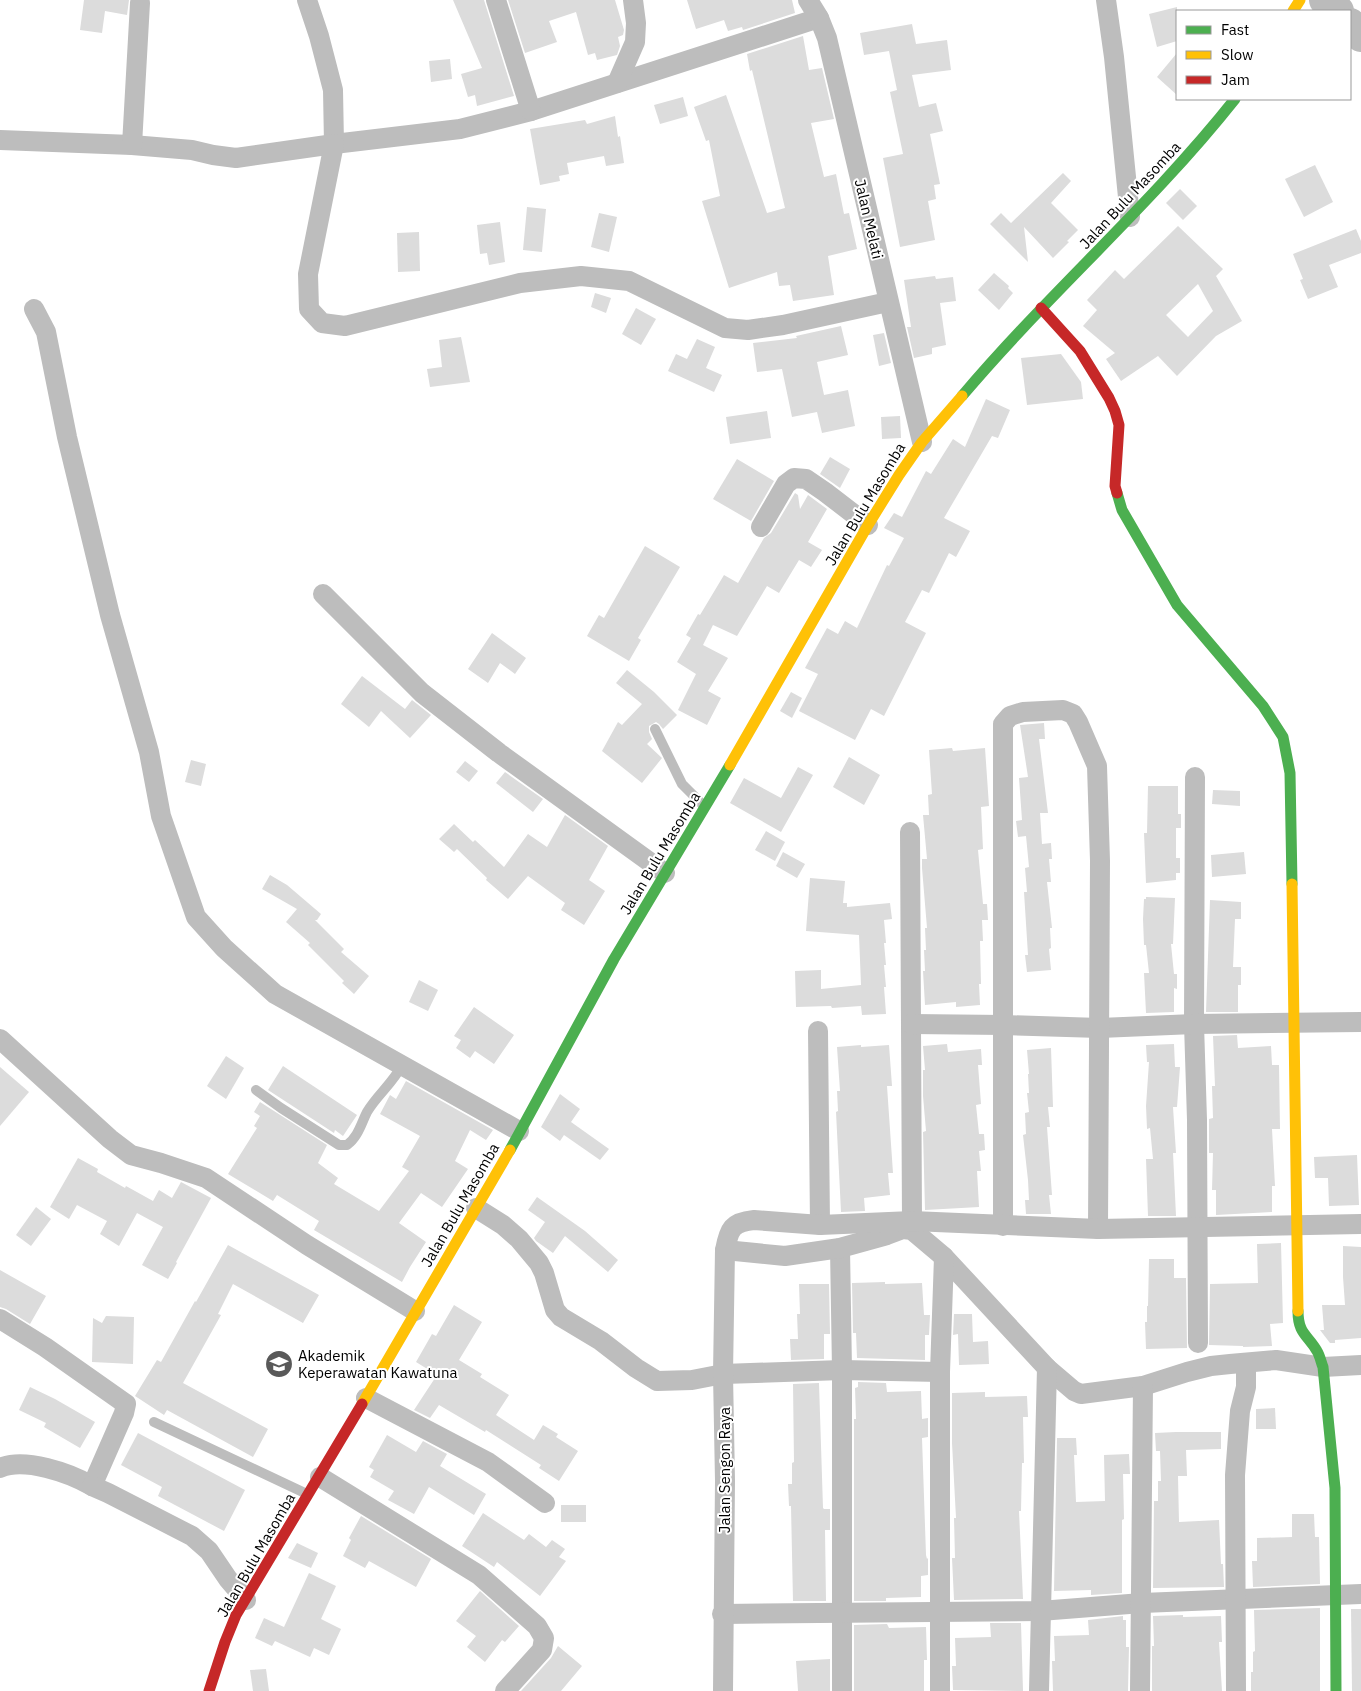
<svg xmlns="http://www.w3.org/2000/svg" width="1361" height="1691" viewBox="0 0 1361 1691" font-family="'IBM Plex Sans',sans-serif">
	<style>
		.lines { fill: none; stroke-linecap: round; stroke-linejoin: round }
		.river { stroke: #bbb; stroke-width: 32 }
		.building { fill: #dcdcdc; fill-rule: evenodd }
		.lane { stroke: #bdbdbd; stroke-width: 10 }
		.street { stroke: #bdbdbd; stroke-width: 20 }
		.fast { stroke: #4caf50; stroke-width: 11 }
		.slow { stroke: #ffc107; stroke-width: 11 }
		.jam { stroke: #c62828; stroke-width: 11 }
		.labels { text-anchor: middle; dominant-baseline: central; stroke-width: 4; stroke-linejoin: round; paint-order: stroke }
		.street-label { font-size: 15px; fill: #000; stroke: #fff }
		.poi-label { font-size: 15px; fill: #000; stroke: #fff; text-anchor: start }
	</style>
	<rect width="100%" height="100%" fill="#fff"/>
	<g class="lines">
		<g class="river">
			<polyline points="1325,0 1338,11"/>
			<polyline points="1350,24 1361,36"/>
		</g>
	</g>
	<g class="building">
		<polygon points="84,0 129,0 127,15 105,11 102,33 80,30"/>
		<polygon points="453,0 484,0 514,96 477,106 475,95 468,97 461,74 482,68"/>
		<polygon points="508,0 615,0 624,30 623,35 618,37 620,46 617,55 597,60 595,53 588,55 576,12 549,21 557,42 525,53"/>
		<polygon points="687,0 792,0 795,13 743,30 742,27 728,31 724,20 696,29"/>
		<polygon points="1177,7 1177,41 1157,47 1149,14"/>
		<polygon points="912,24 916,44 947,40 951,70 912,75 919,107 936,103 943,131 930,134 940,184 934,185 936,199 928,201 935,240 900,247 883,158 903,154 890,92 897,90 889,51 864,55 860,33"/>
		<polygon points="803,36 809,70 822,68 834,119 811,123 824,177 836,174 844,214 849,213 857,249 828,256 834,295 793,301 790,285 779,286 777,272 729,288 702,201 720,196 709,140 706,141 694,107 726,95 767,213 785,208 752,70 750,71 747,54"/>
		<polygon points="1177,53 1177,95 1157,77"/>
		<polygon points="450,59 452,79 431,82 429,61"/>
		<polygon points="683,97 688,116 660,124 654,105"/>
		<polygon points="615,116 618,137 620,136 624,163 606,166 604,156 567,163 569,174 559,176 560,181 540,185 530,129 585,120 587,124"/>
		<polygon points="1315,165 1333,202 1304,217 1285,179"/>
		<polygon points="1063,173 1071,181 1051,203 1078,230 1067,241 1069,242 1053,258 1024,227 1028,262 990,224 1001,213 1011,223"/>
		<polygon points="1180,189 1197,206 1183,220 1166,203"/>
		<polygon points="527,207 546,209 542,252 523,250"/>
		<polygon points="599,213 617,217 609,252 591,247"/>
		<polygon points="500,222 505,262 489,265 487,253 480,254 477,225"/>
		<path d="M 1178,226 L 1223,269 L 1216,276 L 1242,321 L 1216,336 L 1177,376 L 1158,356 L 1121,381 L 1106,359 L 1115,353 L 1083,326 L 1097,310 L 1087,300 L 1115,270 L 1124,279 ZM 1198,284 L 1213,311 L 1188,337 L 1166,315 Z"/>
		<polygon points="1356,229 1361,241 1361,253 1329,265 1338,287 1308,299 1300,280 1303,279 1293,254"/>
		<polygon points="419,232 420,271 398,272 397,233"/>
		<polygon points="994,273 1009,286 1008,288 1013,293 999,310 978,290"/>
		<polygon points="935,276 936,279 953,277 956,301 940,303 946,345 932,348 932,354 914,358 907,327 911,327 904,280"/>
		<polygon points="595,293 611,298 606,313 591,307"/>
		<polygon points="636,308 656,319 641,345 622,334"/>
		<polygon points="841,326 848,355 817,362 824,395 848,390 855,426 822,433 817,412 792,417 782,369 757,372 753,343 797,338 796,336"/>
		<polygon points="884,333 891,363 879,366 873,335"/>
		<polygon points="461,337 470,382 430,387 427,369 442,367 439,340"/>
		<polygon points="697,339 715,347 706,368 722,375 714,392 668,371 676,354 687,359"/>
		<polygon points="1061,354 1081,382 1083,399 1027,405 1021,358"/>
		<polygon points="986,399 1010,410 998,438 992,436 944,518 970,531 956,557 949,553 929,593 922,590 905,622 926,633 884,716 871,709 855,740 799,711 818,674 805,668 827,628 838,634 845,621 857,628 887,565 889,566 904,538 884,528 894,513 902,517 926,471 931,474 953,439 965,447"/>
		<polygon points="767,411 771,438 730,444 726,417"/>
		<polygon points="900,416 901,438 882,439 881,417"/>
		<polygon points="830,457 850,469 840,488 820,474"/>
		<polygon points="737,459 774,481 751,521 713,499"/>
		<polygon points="795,493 798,495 800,509 808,495 827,509 808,542 822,550 811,567 799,560 779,593 767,586 737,636 713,625 703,645 728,658 708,691 721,698 707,725 678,710 696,674 677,662 691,638 686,635 698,614 700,615 724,575 738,583 764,538 771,533"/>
		<polygon points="645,546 680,567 638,638 641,640 629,661 587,636 599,615 604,618"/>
		<polygon points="492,633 526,658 515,674 500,663 488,683 468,669"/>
		<polygon points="627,670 654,692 677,715 663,729 659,724 656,722 649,726 649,732 652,739 647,744 662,758 642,783 602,751 618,722 622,725 642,704 616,683"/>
		<polygon points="362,676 405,709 412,700 431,715 410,738 381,711 369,727 341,704"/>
		<polygon points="791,692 802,698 792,718 780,711"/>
		<polygon points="1044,723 1045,739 1039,739 1048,813 1040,813 1042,844 1051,843 1052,859 1049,859 1051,882 1047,882 1052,928 1050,928 1051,948 1049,949 1051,970 1027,972 1025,955 1028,955 1024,892 1027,892 1025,868 1029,867 1026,836 1018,837 1016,821 1022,820 1019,778 1028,777 1020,725"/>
		<polygon points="952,748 953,751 985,748 989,806 981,807 983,849 978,850 983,904 987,904 988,920 982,920 983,941 980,941 981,984 979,984 980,1005 956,1007 956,1002 925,1005 923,971 925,971 924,950 926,950 925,928 927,928 922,868 922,859 927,859 923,815 929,815 928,795 932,794 929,750"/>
		<polygon points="849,757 880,775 864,805 833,787"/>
		<polygon points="191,760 206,764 201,786 185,782"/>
		<polygon points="465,761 478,771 469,782 456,772"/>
		<polygon points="798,767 813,775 781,832 730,803 744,778 781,798"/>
		<polygon points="505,772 543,799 533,812 496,783"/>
		<polygon points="1148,786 1178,786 1178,814 1181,814 1181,828 1176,828 1176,858 1180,858 1180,873 1176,873 1176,880 1146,883 1144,833 1147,833"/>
		<polygon points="1213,790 1240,791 1240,806 1212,804"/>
		<polygon points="565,815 608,846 589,880 605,891 584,925 561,910 565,903 528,876 508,899 486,880 487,878 457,849 454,852 439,839 454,824 473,842 475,840 504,867 528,834 547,847"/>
		<polygon points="766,831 785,842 775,861 755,850"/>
		<polygon points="783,852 805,864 797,878 776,866"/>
		<polygon points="1244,852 1246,874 1212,877 1211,855"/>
		<polygon points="270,875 287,885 321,914 317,920 315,920 344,949 341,952 369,976 354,994 342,983 344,981 308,945 310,943 286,922 297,909 262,889"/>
		<polygon points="810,878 845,881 843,903 847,903 847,907 890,903 892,919 884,920 886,943 884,943 886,965 884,965 886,987 884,987 886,1014 862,1015 861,1006 832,1008 831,1006 796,1007 795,971 821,970 821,989 861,985 859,935 806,931"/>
		<polygon points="1146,897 1175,898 1173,944 1171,944 1174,974 1177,974 1177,989 1174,988 1174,1012 1146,1013 1144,973 1149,973 1146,945 1144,945 1143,919 1144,899 1146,899"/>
		<polygon points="1210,900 1241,902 1241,919 1235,919 1233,967 1241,967 1241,985 1238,985 1238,1012 1206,1012"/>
		<polygon points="419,980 438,990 428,1011 409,1002"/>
		<polygon points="474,1007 514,1035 494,1064 475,1051 470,1058 456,1048 461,1040 454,1036"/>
		<polygon points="1237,1035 1238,1048 1271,1046 1272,1065 1279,1065 1280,1129 1272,1129 1275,1186 1272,1186 1272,1212 1216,1215 1216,1190 1212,1190 1213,1153 1209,1153 1209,1119 1213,1118 1212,1086 1215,1086 1213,1036"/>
		<polygon points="947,1044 948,1052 981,1049 982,1065 978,1065 981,1104 976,1105 979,1134 984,1134 985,1150 979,1151 981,1171 977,1171 979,1207 925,1210 923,1132 926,1131 923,1096 923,1070 925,1070 923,1046"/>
		<polygon points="1174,1044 1175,1067 1180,1067 1177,1107 1173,1107 1176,1153 1173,1153 1176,1216 1148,1216 1146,1159 1153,1159 1150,1128 1147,1129 1146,1106 1149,1062 1147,1062 1146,1045"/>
		<polygon points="861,1045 861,1047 889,1045 892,1086 887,1086 893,1173 888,1173 890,1195 864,1198 865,1211 841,1212 836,1112 838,1111 837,1091 840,1091 837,1047"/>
		<polygon points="1051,1048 1053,1107 1048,1107 1050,1127 1047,1127 1052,1195 1049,1195 1051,1214 1026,1214 1025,1200 1029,1200 1028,1180 1023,1135 1026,1134 1025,1113 1029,1112 1027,1093 1029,1093 1028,1074 1029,1074 1027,1050"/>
		<polygon points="226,1056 244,1068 226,1099 207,1086"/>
		<polygon points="283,1066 357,1115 343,1136 335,1130 334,1133 268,1090"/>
		<polygon points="0,1067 29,1092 0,1126"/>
		<polygon points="406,1081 493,1130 486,1140 470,1130 455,1161 468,1169 442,1207 421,1193 399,1223 426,1242 410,1267 402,1282 314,1230 319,1221 277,1195 273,1201 228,1174 257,1128 254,1126 260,1116 254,1112 260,1102 327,1145 318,1163 338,1178 334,1184 379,1211 409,1171 402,1167 420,1136 380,1114 390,1095 396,1099"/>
		<polygon points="560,1094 580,1109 571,1122 609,1149 600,1160 564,1135 560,1141 541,1127"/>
		<polygon points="1357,1155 1359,1205 1329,1206 1328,1178 1315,1178 1314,1157"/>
		<polygon points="78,1158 98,1169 97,1172 125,1188 126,1186 153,1201 159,1190 172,1198 181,1182 211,1198 176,1262 177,1263 168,1279 142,1265 163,1227 137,1213 119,1246 100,1234 107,1221 77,1205 69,1219 50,1207"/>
		<polygon points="537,1197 585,1231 618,1260 608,1272 565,1236 553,1253 536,1241 534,1238 545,1222 528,1210"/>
		<polygon points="36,1207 51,1219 31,1246 16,1235"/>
		<polygon points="1281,1243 1283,1323 1270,1324 1272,1346 1243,1347 1243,1346 1209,1345 1210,1284 1258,1283 1257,1244"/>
		<polygon points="228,1245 319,1295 303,1323 233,1284 218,1314 221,1315 183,1383 268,1429 253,1457 167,1410 164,1415 135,1396 157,1360 161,1362 195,1301 196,1302"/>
		<polygon points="1343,1246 1361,1247 1361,1338 1335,1340 1335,1343 1330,1343 1320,1330 1324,1330 1322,1305 1345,1305 1343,1277"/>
		<polygon points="1149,1259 1174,1259 1174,1278 1186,1278 1187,1348 1146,1349 1145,1322 1147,1322 1147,1306 1148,1306"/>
		<polygon points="0,1270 46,1296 30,1324 6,1309 0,1307"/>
		<polygon points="885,1282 885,1284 922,1283 924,1315 930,1315 929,1335 925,1335 925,1360 857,1358 856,1333 853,1333 852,1283"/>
		<polygon points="799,1284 829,1284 830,1334 824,1334 824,1359 791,1360 790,1339 798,1339 797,1314 800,1314"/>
		<polygon points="454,1305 482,1322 459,1360 482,1374 480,1377 509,1395 496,1415 534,1440 543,1425 558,1434 556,1437 578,1451 559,1481 539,1468 541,1465 486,1430 485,1432 439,1405 430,1418 414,1410 437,1375 416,1362 432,1334 436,1336"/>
		<polygon points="954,1314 972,1314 973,1342 988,1341 989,1364 959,1365 958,1334 953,1335"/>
		<polygon points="106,1316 134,1317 133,1364 92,1362 93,1318 102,1323"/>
		<polygon points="858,1382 886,1383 887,1392 921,1391 922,1419 928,1418 928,1437 922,1438 926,1555 927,1559 928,1558 928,1575 921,1576 921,1597 886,1598 886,1601 854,1601 854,1419 856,1419 855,1388 858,1387"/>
		<polygon points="819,1383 823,1508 824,1509 830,1509 830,1530 825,1530 826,1601 793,1601 791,1506 789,1506 788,1484 792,1484 792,1463 794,1462 793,1384"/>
		<polygon points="30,1387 55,1399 95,1422 80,1448 44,1427 46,1423 19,1410"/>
		<polygon points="985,1392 985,1397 1027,1396 1028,1417 1023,1417 1024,1463 1022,1463 1021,1511 1019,1511 1023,1599 954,1600 952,1558 955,1558 954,1518 956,1518 952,1443 952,1393"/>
		<polygon points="1275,1408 1276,1429 1256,1429 1256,1409"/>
		<polygon points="1176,1432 1221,1432 1221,1449 1186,1450 1187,1476 1178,1476 1179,1522 1219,1520 1221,1564 1223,1564 1224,1587 1153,1588 1154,1501 1158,1501 1158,1481 1161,1481 1160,1451 1156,1451 1155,1433"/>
		<polygon points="138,1433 245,1490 224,1531 158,1496 162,1487 121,1465"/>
		<polygon points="387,1435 416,1452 423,1441 447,1454 440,1466 486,1494 474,1515 429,1487 414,1514 388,1500 394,1491 370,1477 374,1470 369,1467"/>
		<polygon points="1057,1438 1076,1438 1077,1455 1074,1455 1076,1502 1105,1501 1104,1455 1129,1454 1130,1474 1123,1474 1124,1519 1122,1520 1122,1593 1091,1595 1091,1590 1054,1591"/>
		<rect x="561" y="1505" width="25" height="17"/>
		<polygon points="483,1513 524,1540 529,1534 546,1547 552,1540 565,1549 559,1557 566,1561 540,1596 497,1562 494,1567 462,1546"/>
		<polygon points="1292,1514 1314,1514 1315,1537 1319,1537 1320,1584 1253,1587 1252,1561 1257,1561 1257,1538 1292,1537"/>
		<polygon points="361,1516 431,1559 416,1587 369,1561 365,1568 343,1556 351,1540 349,1538"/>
		<polygon points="297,1543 318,1553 311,1568 288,1558"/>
		<polygon points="309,1573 336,1586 321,1619 341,1629 329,1655 314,1648 310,1657 275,1641 272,1646 255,1638 264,1618 284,1627"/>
		<polygon points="480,1591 519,1626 505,1642 502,1640 485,1662 467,1647 476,1636 456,1621"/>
		<polygon points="1320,1608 1320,1691 1251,1691 1251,1672 1253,1672 1253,1652 1255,1651 1254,1610"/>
		<polygon points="1351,1609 1361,1609 1361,1691 1352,1691"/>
		<polygon points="1183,1615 1183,1617 1221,1616 1222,1642 1219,1642 1222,1691 1152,1691 1152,1646 1154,1646 1153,1616"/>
		<polygon points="1123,1616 1123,1620 1126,1620 1126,1647 1129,1647 1128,1691 1053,1691 1052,1661 1055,1661 1054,1636 1089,1635 1088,1620"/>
		<polygon points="990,1623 1021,1623 1023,1691 953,1690 952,1666 956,1666 955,1638 991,1637"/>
		<polygon points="887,1624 889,1628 926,1627 927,1660 924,1660 924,1691 854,1691 854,1625"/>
		<polygon points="558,1646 582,1666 561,1691 521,1691 551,1658"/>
		<polygon points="830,1659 830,1691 798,1691 796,1661"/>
		<polygon points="266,1669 269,1691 253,1691 250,1670"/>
	</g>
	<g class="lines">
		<g class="lane">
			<polyline points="655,729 682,784 704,806"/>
			<path d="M 256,1090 L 281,1108 L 339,1145 L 347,1145 C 358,1137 361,1124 367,1112 C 377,1095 393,1083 402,1065"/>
			<polyline points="154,1422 307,1494"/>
		</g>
		<g class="street">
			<polyline points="307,0 319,36 333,90 334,144 460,129 531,111 819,18"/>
			<polyline points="496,0 531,111"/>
			<polyline points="808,0 819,18 827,38 922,442"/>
			<polyline points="1106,0 1114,57 1130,217"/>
			<polyline points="617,83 635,42 636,23 633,0"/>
			<polyline points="0,140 132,145 192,150 213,155 236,158 334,144 308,274 309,309 322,323 345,326 520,283 581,276 629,281 725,328 748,330 783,325 888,302"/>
			<polyline points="132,145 140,3"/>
			<polyline points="34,309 46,332 67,437 110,615 149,752 161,816 196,917 224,948 275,994 519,1131"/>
			<polyline points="761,527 786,484 794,478 806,479 825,492 868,525"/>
			<polyline points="323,594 422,693 499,753 665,873"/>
			<polyline points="1195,777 1194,1024 1197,1120 1198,1343"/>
			<polyline points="910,832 912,1221"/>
			<polyline points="911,1024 1004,1025 1100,1028 1194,1024 1361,1022"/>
			<polyline points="818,1031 820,1225"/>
			<polyline points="0,1039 110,1139 131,1155 161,1163 206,1178 307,1245 415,1311"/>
			<polyline points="476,1208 503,1225 519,1239 539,1263 544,1273 555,1310 561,1317 601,1341 636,1368 657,1381 692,1380 723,1374 842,1370 940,1372"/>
			<polyline points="1003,1226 1003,724 1010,716 1023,712 1063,710 1073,714 1078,722 1097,766 1100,861 1098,1229"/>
			<polyline points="840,1248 842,1370 842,1691"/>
			<polyline points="725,1250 785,1256 840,1248 887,1235 903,1229 912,1230 944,1257 1047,1368 1074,1391 1081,1394 1143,1386 1187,1372 1211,1366 1230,1364 1276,1360 1323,1367 1361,1365"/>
			<path d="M 0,1319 L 45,1347 L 126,1404 L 124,1413 L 92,1486 C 70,1473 24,1457 0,1468"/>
			<polyline points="366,1398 488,1462 545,1503"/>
			<polyline points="320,1477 479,1575 537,1626 544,1638 542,1650 505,1691"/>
			<polyline points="92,1486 108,1493 192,1536 209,1551 228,1579 246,1600"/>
			<polyline points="722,1614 1040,1611 1142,1603 1361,1594"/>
			<path d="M 723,1691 L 725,1481 L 723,1374 L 725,1250 C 729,1229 732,1222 754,1220 L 820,1225 L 912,1221 L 1098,1229 L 1361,1224"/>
			<polyline points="940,1691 940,1372 944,1257"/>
			<polyline points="1039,1691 1047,1368"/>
			<polyline points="1140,1691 1143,1386"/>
			<polyline points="1236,1691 1235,1475 1240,1411 1246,1387 1246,1363"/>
		</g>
		<g class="fast">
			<path d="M 962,396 C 1049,293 1151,205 1235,99"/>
			<polyline points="1117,493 1122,510 1177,605 1263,706 1283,737 1290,773 1292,884"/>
			<polyline points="510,1150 614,959 730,765"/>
			<path d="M 1298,1311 C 1298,1334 1308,1335 1317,1351 C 1320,1356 1321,1362 1323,1367 L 1335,1488 L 1336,1691"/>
		</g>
		<g class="slow">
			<polyline points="1293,11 1300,0"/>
			<polyline points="730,765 868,525 899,475 922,442 962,396"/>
			<polyline points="1292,884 1298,1311"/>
			<polyline points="362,1404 510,1150"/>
		</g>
		<g class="jam">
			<polyline points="1041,308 1080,351 1109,398 1115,411 1119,425 1115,486 1117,493"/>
			<polyline points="209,1691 225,1642 236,1615 362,1404"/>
		</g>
	</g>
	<defs>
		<g id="university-disc" transform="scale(1.4375)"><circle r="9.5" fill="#595959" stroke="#fff"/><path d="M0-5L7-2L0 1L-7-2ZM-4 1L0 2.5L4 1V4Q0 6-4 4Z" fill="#fff"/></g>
	</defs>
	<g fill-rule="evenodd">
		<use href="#university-disc" x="279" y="1364"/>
	</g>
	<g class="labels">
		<g class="street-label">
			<text transform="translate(1130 195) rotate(-47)">Jalan Bulu Masomba</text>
			<text transform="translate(869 219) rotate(77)">Jalan Melati</text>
			<text transform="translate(865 504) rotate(-59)">Jalan Bulu Masomba</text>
			<text transform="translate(660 853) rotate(-59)">Jalan Bulu Masomba</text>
			<text transform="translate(460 1205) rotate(-60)">Jalan Bulu Masomba</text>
			<text transform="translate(724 1470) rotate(-90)">Jalan Sengon Raya</text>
			<text transform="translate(256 1555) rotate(-60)">Jalan Bulu Masomba</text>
		</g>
		<g class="poi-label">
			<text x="298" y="1355">Akademik<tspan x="298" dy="17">Keperawatan Kawatuna</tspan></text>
		</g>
	</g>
	<rect x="1176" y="10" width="175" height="90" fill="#ffffff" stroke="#999999"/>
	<rect x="1186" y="26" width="25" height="8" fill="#4caf50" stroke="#999999"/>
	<text x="1221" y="35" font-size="15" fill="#000000">Fast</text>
	<rect x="1186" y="51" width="25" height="8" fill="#ffc107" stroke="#999999"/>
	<text x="1221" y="60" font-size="15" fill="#000000">Slow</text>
	<rect x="1186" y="76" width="25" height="8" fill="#c62828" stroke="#999999"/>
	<text x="1221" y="85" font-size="15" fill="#000000">Jam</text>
</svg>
